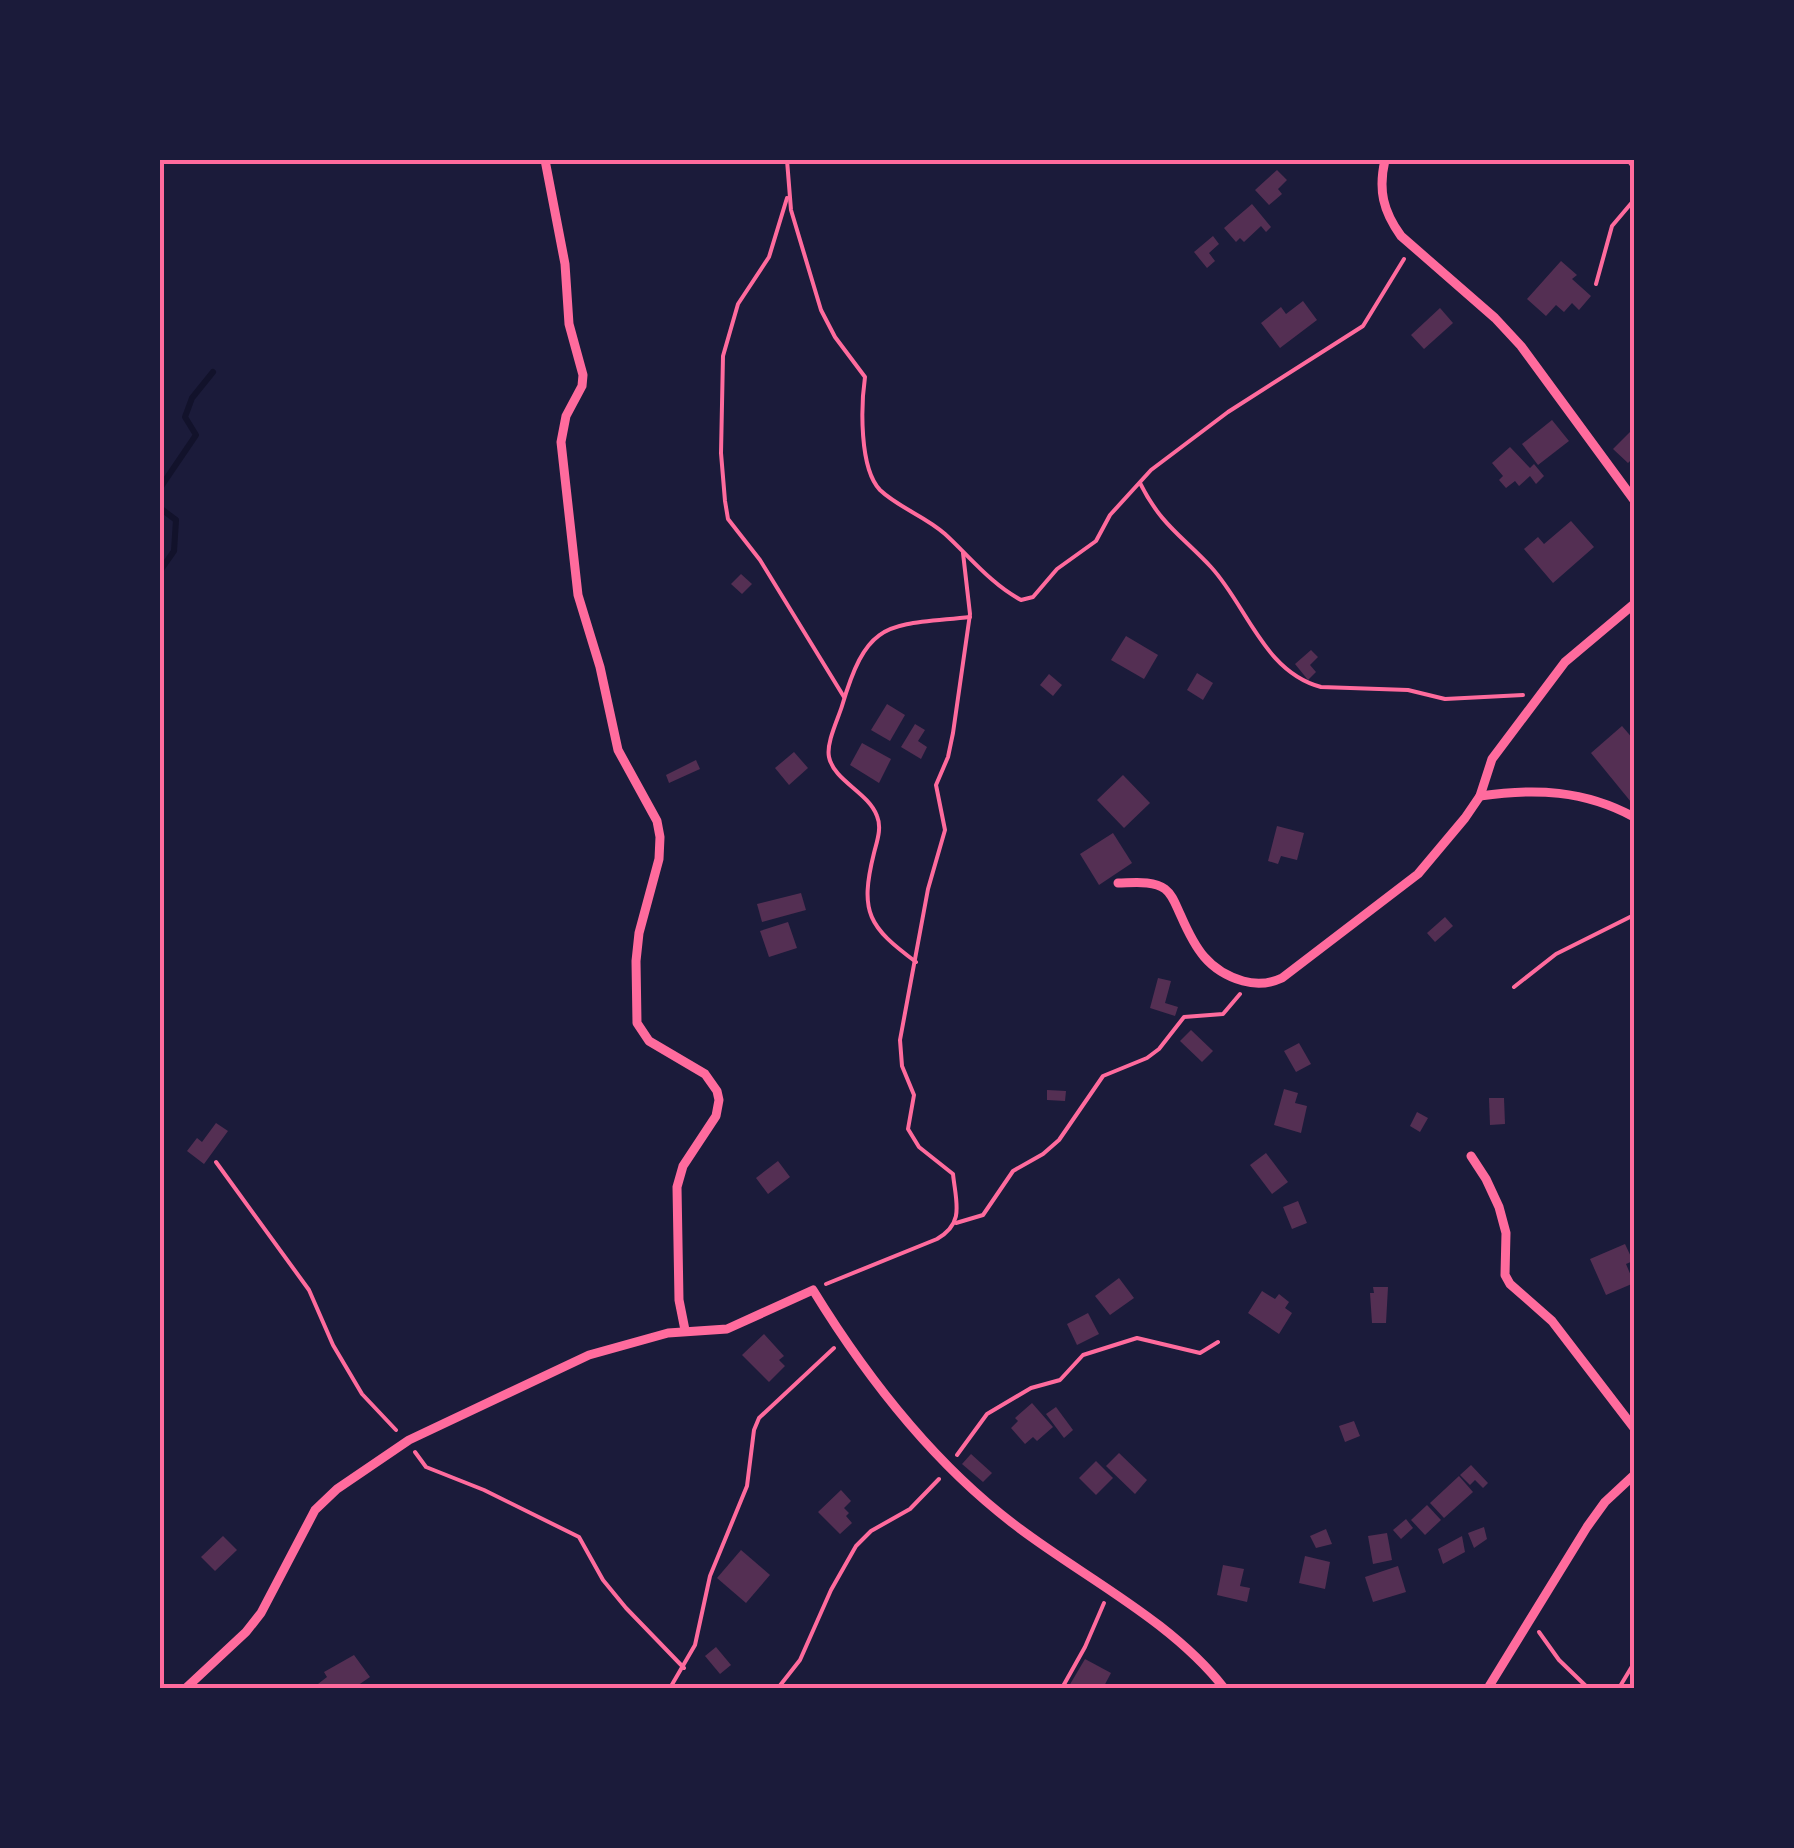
<svg xmlns="http://www.w3.org/2000/svg" width="1794" height="1848" viewBox="0 0 1794 1848" font-family="'Times New Roman',serif">
	<style>
		.lines { fill: none; stroke-linecap: round; stroke-linejoin: round }
		.stream { stroke: #12122b; stroke-width: 6 }
		.building { fill: #542f53 }
		.path { stroke: #ff6b9d; stroke-width: 4 }
		.minor { stroke: #ff6b9d; stroke-width: 9 }
		.neatline { fill: none; stroke: #ff6b9d; stroke-width: 4 }
	</style>
	<rect width="100%" height="100%" fill="#1b1b3a"/>
	<g class="lines">
		<g class="stream">
			<polyline points="160,488 196,435 185,417 192,398 213,372"/>
			<polyline points="160,508 176,520 174,551 160,571"/>
		</g>
	</g>
	<g class="building">
		<polygon points="1277,170 1287,180 1278,189 1282,194 1269,205 1255,190"/>
		<polygon points="1252,204 1271,227 1266,232 1261,226 1244,242 1240,238 1236,242 1224,228"/>
		<polygon points="1213,236 1219,244 1209,253 1215,261 1207,268 1194,252"/>
		<polygon points="1561,261 1577,275 1572,279 1591,296 1579,310 1572,303 1564,312 1556,305 1546,316 1527,299"/>
		<polygon points="1303,301 1317,320 1280,348 1261,323 1281,307 1286,314"/>
		<polygon points="1440,308 1453,323 1424,349 1411,335"/>
		<polygon points="1552,420 1569,441 1538,465 1522,444"/>
		<polygon points="1634,428 1634,444 1630,448 1634,457 1628,463 1613,449"/>
		<polygon points="1510,447 1530,468 1534,464 1544,476 1536,484 1530,476 1519,486 1515,481 1506,488 1499,480 1503,476 1492,463"/>
		<polygon points="1571,521 1594,547 1553,583 1524,549 1538,537 1544,544"/>
		<polygon points="741,574 752,584 742,594 731,584"/>
		<polygon points="1126,636 1158,655 1144,679 1111,660"/>
		<polygon points="1311,650 1318,657 1310,665 1316,672 1308,680 1295,664"/>
		<polygon points="1197,673 1213,683 1203,700 1187,690"/>
		<polygon points="1049,674 1062,685 1053,696 1040,685"/>
		<polygon points="887,704 905,715 890,741 871,730"/>
		<polygon points="915,724 925,730 918,741 927,747 921,759 901,747"/>
		<polygon points="1622,726 1634,740 1634,799 1631,802 1591,753"/>
		<polygon points="862,743 891,759 879,783 850,765"/>
		<polygon points="794,752 808,768 789,785 775,768"/>
		<polygon points="696,760 700,769 669,783 666,775"/>
		<polygon points="1123,775 1150,803 1124,828 1097,800"/>
		<polygon points="1277,826 1304,833 1297,860 1281,856 1278,864 1268,861"/>
		<polygon points="1113,833 1132,863 1099,885 1080,854"/>
		<polygon points="801,893 806,910 762,922 757,904"/>
		<polygon points="1445,917 1453,926 1435,942 1427,933"/>
		<polygon points="788,922 797,948 769,957 760,931"/>
		<polygon points="1158,978 1171,981 1165,1003 1178,1007 1175,1016 1150,1008"/>
		<polygon points="1191,1030 1213,1051 1202,1062 1180,1041"/>
		<polygon points="1299,1043 1311,1064 1296,1072 1284,1051"/>
		<polygon points="1284,1089 1298,1093 1295,1103 1307,1106 1301,1133 1274,1125"/>
		<polygon points="1047,1090 1066,1091 1065,1101 1047,1100"/>
		<polygon points="1489,1098 1504,1098 1505,1124 1490,1125"/>
		<polygon points="1417,1112 1428,1118 1420,1132 1410,1126"/>
		<polygon points="216,1123 228,1131 204,1164 187,1151 197,1138 202,1142"/>
		<polygon points="1266,1153 1288,1182 1272,1194 1250,1165"/>
		<polygon points="778,1161 790,1177 768,1194 756,1178"/>
		<polygon points="1298,1201 1307,1223 1292,1229 1283,1207"/>
		<polygon points="1625,1244 1633,1261 1626,1264 1634,1283 1606,1295 1590,1259"/>
		<polygon points="1119,1278 1134,1298 1110,1315 1095,1296"/>
		<polygon points="1373,1287 1388,1287 1386,1323 1372,1323 1370,1293 1374,1293"/>
		<polygon points="1262,1291 1275,1299 1279,1294 1289,1302 1285,1308 1292,1313 1279,1334 1248,1313"/>
		<polygon points="1088,1313 1099,1334 1077,1345 1067,1324"/>
		<polygon points="764,1334 784,1356 779,1360 785,1366 769,1382 742,1355"/>
		<polygon points="1032,1403 1053,1427 1037,1441 1033,1437 1025,1444 1011,1428 1018,1421 1015,1418"/>
		<polygon points="1056,1407 1073,1430 1064,1438 1046,1414"/>
		<polygon points="1354,1421 1360,1436 1345,1442 1339,1426"/>
		<polygon points="1119,1453 1147,1480 1135,1494 1106,1466"/>
		<polygon points="971,1454 992,1473 983,1482 962,1464"/>
		<polygon points="1096,1461 1113,1478 1096,1495 1079,1478"/>
		<polygon points="1471,1465 1488,1483 1483,1488 1475,1480 1470,1485 1460,1475"/>
		<polygon points="1459,1476 1473,1492 1444,1518 1430,1503"/>
		<polygon points="841,1490 851,1501 844,1508 849,1513 846,1516 852,1523 840,1534 818,1512"/>
		<polygon points="1427,1505 1441,1520 1425,1535 1411,1520"/>
		<polygon points="1406,1519 1413,1528 1401,1539 1393,1530"/>
		<polygon points="1484,1527 1487,1539 1474,1548 1468,1533"/>
		<polygon points="1326,1529 1332,1544 1316,1548 1310,1536"/>
		<polygon points="1387,1533 1392,1560 1373,1564 1368,1536"/>
		<polygon points="223,1536 237,1550 215,1571 201,1557"/>
		<polygon points="1462,1536 1465,1552 1443,1564 1438,1549"/>
		<polygon points="741,1550 770,1575 746,1603 717,1578"/>
		<polygon points="1305,1556 1330,1562 1325,1589 1299,1583"/>
		<polygon points="1223,1565 1244,1569 1240,1586 1250,1588 1247,1602 1217,1595"/>
		<polygon points="1398,1566 1406,1592 1373,1602 1365,1577"/>
		<polygon points="716,1647 731,1665 720,1674 705,1656"/>
		<polygon points="354,1655 370,1677 354,1688 321,1688 318,1684 327,1677 324,1672"/>
		<polygon points="1085,1659 1111,1673 1103,1688 1069,1686"/>
	</g>
	<g class="lines">
		<g class="path">
			<path d="M 787,160 L 791,210 L 821,310 L 835,337 L 865,377 C 861,405 859,468 880,490 C 899,508 925,516 945,534 C 970,557 991,584 1021,600 L 1033,597 L 1057,569 L 1096,541 L 1110,515 L 1151,470 L 1228,412 L 1363,326 L 1404,259"/>
			<polyline points="1628,160 1634,168"/>
			<polyline points="787,198 769,257 738,304 723,356 721,453 725,501 728,519 760,560 844,697"/>
			<polyline points="1596,284 1612,226 1634,200"/>
			<path d="M 1140,483 C 1161,525 1181,535 1211,567 C 1247,606 1264,672 1321,687 L 1408,690 L 1445,699 L 1523,695"/>
			<path d="M 916,962 C 869,927 859,913 874,853 C 877,841 882,828 877,816 C 868,792 834,781 829,757 C 826,743 838,719 842,706 C 868,618 887,626 970,617"/>
			<polyline points="1514,987 1556,954 1634,915"/>
			<polyline points="216,1162 309,1290 333,1345 362,1394 396,1430"/>
			<polyline points="956,1223 983,1215 1013,1171 1043,1154 1059,1140 1103,1076 1147,1058 1159,1049 1184,1017 1223,1014 1240,994"/>
			<path d="M 826,1284 L 937,1239 C 965,1223 956,1203 953,1174 L 919,1147 L 908,1129 L 914,1095 L 902,1066 L 900,1040 L 928,889 L 945,830 L 936,785 L 948,757 L 953,733 L 970,614 L 963,553"/>
			<polyline points="415,1452 426,1467 484,1490 579,1537 603,1580 626,1608 684,1668"/>
			<polyline points="957,1455 987,1414 1031,1388 1060,1380 1083,1355 1137,1338 1200,1353 1218,1342"/>
			<polyline points="1539,1632 1559,1660 1588,1688"/>
			<polyline points="670,1688 695,1645 710,1576 747,1486 754,1430 759,1418 834,1348"/>
			<polyline points="778,1688 800,1660 831,1590 856,1546 871,1531 910,1509 939,1479"/>
			<polyline points="1062,1688 1085,1647 1104,1603"/>
			<polyline points="1619,1688 1634,1663"/>
		</g>
		<g class="minor">
			<polyline points="545,160 565,264 569,324 583,375 582,386 566,416 561,442 578,595 600,667 618,750 657,821 660,837 659,859 639,933 636,961 637,1023 649,1041 705,1074 717,1091 719,1100 716,1116 683,1166 677,1187 679,1300 685,1330"/>
			<path d="M 1385,160 C 1378,190 1383,211 1401,236 L 1495,318 L 1521,346 L 1634,500"/>
			<path d="M 1480,796 C 1535,788 1584,790 1634,817"/>
			<path d="M 1118,883 C 1132,883 1153,880 1165,889 C 1173,895 1176,906 1181,916 C 1195,948 1208,971 1243,981 C 1257,985 1269,984 1282,978 L 1418,874 L 1465,818 L 1480,796 L 1492,759 L 1565,662 L 1634,604"/>
			<polyline points="1471,1156 1486,1179 1499,1207 1506,1233 1505,1275 1510,1284 1552,1321 1634,1428"/>
			<path d="M 186,1688 L 246,1632 L 261,1613 L 315,1510 L 337,1489 L 409,1440 L 589,1355 L 668,1333 L 727,1329 L 813,1290 C 867,1378 932,1462 1015,1525 C 1083,1577 1171,1620 1224,1688"/>
			<polyline points="1488,1688 1587,1527 1605,1502 1634,1475"/>
		</g>
	</g>
	<rect width="1794" height="1848" fill="none" stroke="#1b1b3a" stroke-width="325"/>
	<rect x="162" y="162" width="1470" height="1524" class="neatline"/>
</svg>
